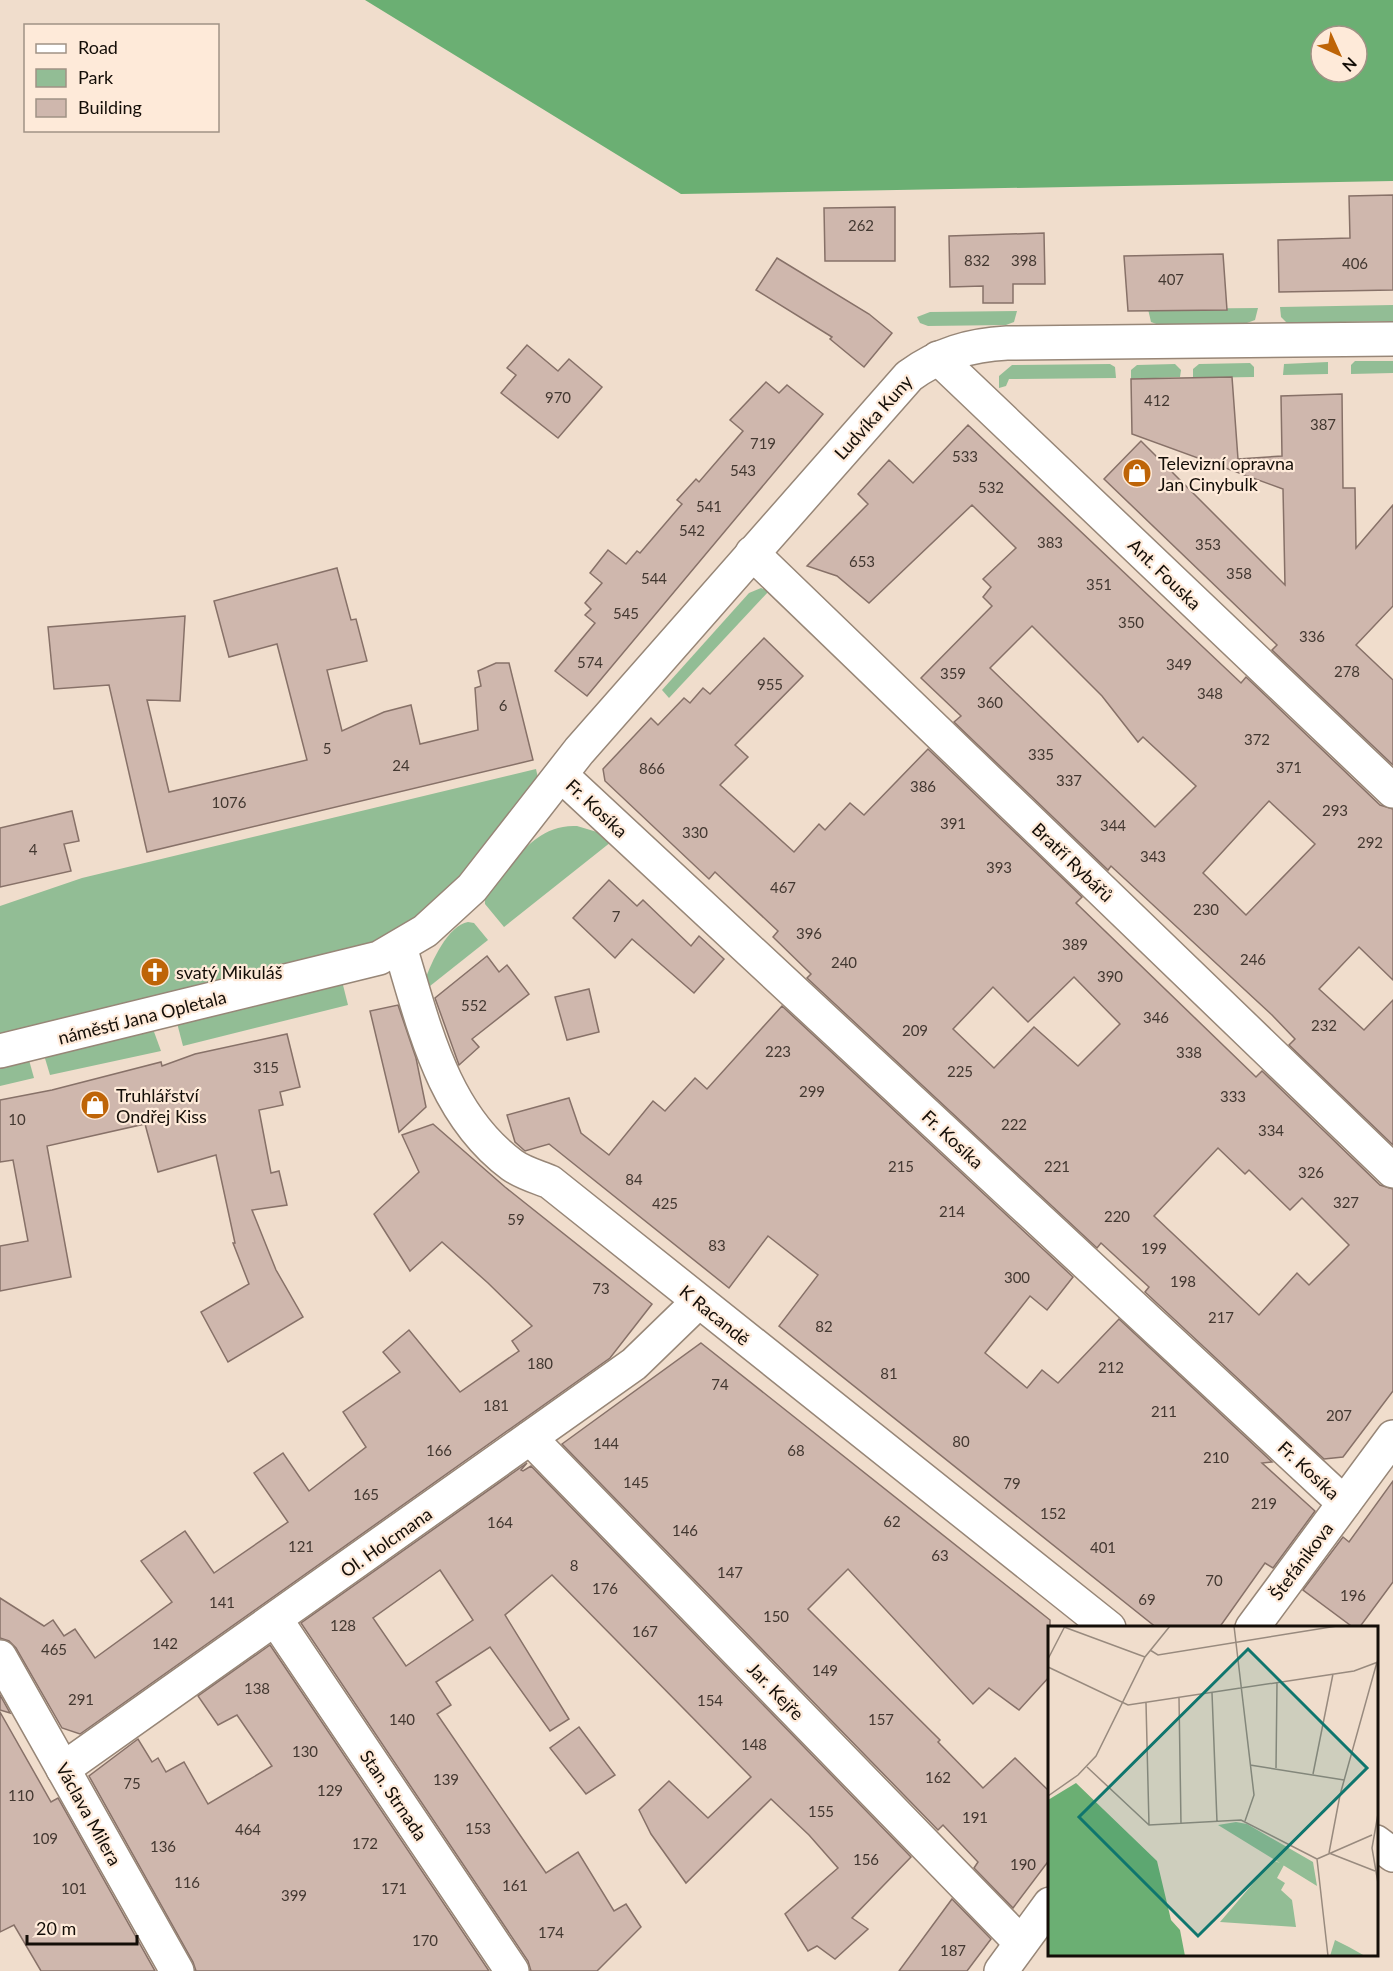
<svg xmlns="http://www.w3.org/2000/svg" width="1393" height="1971" viewBox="0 0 1393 1971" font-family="Lato,sans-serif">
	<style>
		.green { fill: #92bd95 }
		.forest { fill: #6baf73; fill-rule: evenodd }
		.building { fill: #cfb7ad; stroke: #877168; stroke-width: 1.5; fill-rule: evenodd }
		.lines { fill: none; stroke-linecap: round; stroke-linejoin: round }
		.minor-casing { stroke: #978677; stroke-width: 36 }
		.minor { stroke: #fff; stroke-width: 33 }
		.labels { text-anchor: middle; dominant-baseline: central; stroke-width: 4.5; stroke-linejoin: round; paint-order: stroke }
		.number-label { font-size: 15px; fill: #433831 }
		.street-label { font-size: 18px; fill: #140e08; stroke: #feead9 }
		.poi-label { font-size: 18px; fill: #140e08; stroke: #feead9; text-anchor: start }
		.inset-road { fill: none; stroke: #988a7e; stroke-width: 1.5 }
		.view { fill: #0f766e; fill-opacity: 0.15; stroke: #0f766e; stroke-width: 3 }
		.inset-edge { fill: none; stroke: #140e08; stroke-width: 3 }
	</style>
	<rect width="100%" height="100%" fill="#f0ddcc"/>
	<g class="green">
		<polygon points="1393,305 1393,321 1287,323 1281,317 1280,307"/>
		<polygon points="1258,308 1255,320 1247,323 1159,325 1151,322 1148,309"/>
		<polygon points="1017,311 1014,322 1006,325 928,326 920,323 917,317 930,312"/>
		<polygon points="1355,361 1393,361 1393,373 1351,374 1351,365"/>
		<polygon points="1328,362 1328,374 1283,375 1284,364"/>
		<polygon points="1250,363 1254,367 1254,377 1193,378 1193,369 1199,364"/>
		<polygon points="1110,364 1115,367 1116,378 1009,379 1006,386 999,388 999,376 1012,365"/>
		<polygon points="1175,364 1181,370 1180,377 1131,379 1131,370 1137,365"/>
		<polygon points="761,588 769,591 669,698 662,690 749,593"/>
		<polygon points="536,769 538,778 459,878 415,918 372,944 0,1035 0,906 82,878"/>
		<path d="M 577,826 L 597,832 L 611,842 L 504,927 L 485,904 C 484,892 493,884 501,876 C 521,851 542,824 577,826 Z"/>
		<path d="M 468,922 L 474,923 L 488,940 L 430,986 L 425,980 C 431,963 448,925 468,922 Z"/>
		<polygon points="342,981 348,1005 183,1046 177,1023"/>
		<polygon points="153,1029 161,1051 50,1075 44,1055"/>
		<polygon points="29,1060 34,1078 0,1086 0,1067"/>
	</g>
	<path class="forest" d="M 365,0 L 1393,0 L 1393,181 L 681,194 ZM 1321,36 L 1357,36 L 1357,72 L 1321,72 Z"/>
	<g class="building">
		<polygon points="1393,195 1393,290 1279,292 1278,240 1350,238 1349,196"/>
		<polygon points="895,207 895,261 825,261 824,208"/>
		<polygon points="1044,233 1045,284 1013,284 1013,303 983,303 983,286 950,287 949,236"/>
		<polygon points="1223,254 1227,310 1128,311 1124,256"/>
		<polygon points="777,258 869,314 892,333 864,367 830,339 832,337 756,290"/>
		<polygon points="527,345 558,371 569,359 602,387 558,438 501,393 516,375 507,368"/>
		<polygon points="1232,377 1238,459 1282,456 1281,396 1342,394 1343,488 1355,488 1356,548 1393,505 1393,606 1356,645 1393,680 1393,765 1272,650 1277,645 1104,479 1141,441 1285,585 1283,489 1132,434 1131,379"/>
		<polygon points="766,382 779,393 787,385 823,414 587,696 555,671 595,623 585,615 591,609 585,603 602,583 590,573 608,550 626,564 637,551 640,553 682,504 677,500 696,479 699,482 743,431 730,420"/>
		<path d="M 968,425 L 1241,683 L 1246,677 L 1380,805 L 1393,809 L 1393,980 L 1359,947 L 1319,989 L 1364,1030 L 1393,1000 L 1393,1145 L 1289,1045 L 1295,1039 L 1272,1015 L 1111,866 L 1108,870 L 954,722 L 961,716 L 921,678 L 992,606 L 983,597 L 991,587 L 983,579 L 1016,548 L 972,505 L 869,603 L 837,576 L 807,566 L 868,504 L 858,494 L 889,460 L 913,483 ZM 1032,626 L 1102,696 L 1138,742 L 1143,737 L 1196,786 L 1155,827 L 990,668 ZM 1269,801 L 1315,844 L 1246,915 L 1203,873 Z"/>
		<polygon points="337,568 351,620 356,619 367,661 327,670 342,731 384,712 411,705 420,744 478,730 475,688 481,686 478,671 496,663 509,663 533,760 147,852 109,685 54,689 48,627 185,616 180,701 147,700 169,792 307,760 277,644 229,657 214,601"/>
		<path d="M 764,638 L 803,676 L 735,745 L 748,757 L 720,785 L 794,852 L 819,824 L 825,830 L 850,803 L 864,815 L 928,749 L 1082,897 L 1076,903 L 1256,1077 L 1262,1071 L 1380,1185 L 1393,1189 L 1393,1391 L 1343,1457 L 1324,1459 L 1145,1292 L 1149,1287 L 1101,1243 L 1097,1248 L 807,978 L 811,974 L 773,937 L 778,931 L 715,872 L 709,879 L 605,781 L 603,769 L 651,718 L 658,725 L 684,698 L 690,703 L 703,688 L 710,694 ZM 1074,977 L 1120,1024 L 1078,1066 L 1034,1027 L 994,1068 L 953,1029 L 993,987 L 1028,1022 ZM 1218,1148 L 1245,1174 L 1249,1170 L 1290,1210 L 1302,1198 L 1349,1245 L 1309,1285 L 1297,1273 L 1259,1315 L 1154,1216 Z"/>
		<polygon points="72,811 79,841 64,844 71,871 0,887 0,828"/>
		<polygon points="609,880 637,906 643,900 691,946 699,936 724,959 694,993 632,939 615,958 573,918"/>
		<polygon points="487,956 499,972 507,965 529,994 472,1039 479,1047 459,1065 435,998"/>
		<polygon points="589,989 599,1032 567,1040 555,997"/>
		<polygon points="398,1005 416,1058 426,1107 399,1132 370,1011"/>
		<polygon points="782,1006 1073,1277 1047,1310 1030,1296 985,1353 1027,1388 1042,1370 1058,1383 1119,1319 1272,1462 1262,1463 1315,1511 1273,1568 1265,1563 1219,1628 1157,1628 779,1326 818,1275 768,1236 729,1288 549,1144 525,1151 515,1142 507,1115 569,1098 581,1133 609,1155 653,1101 665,1111 695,1078 707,1089"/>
		<polygon points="287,1034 300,1087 280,1092 283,1105 259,1110 271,1173 279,1171 287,1205 252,1210 276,1270 303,1317 228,1362 201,1312 249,1284 233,1243 235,1243 216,1155 158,1172 145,1124 47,1146 71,1277 0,1291 0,1246 28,1241 13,1160 0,1162 0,1100 52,1090 161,1062 162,1066 195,1054"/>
		<polygon points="433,1124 505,1187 652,1304 610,1358 80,1734 62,1728 16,1648 9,1641 0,1638 0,1598 44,1626 53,1620 64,1636 75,1629 95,1658 172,1602 141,1561 185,1531 214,1573 288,1522 254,1473 283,1453 309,1491 366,1447 343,1412 400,1372 383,1352 409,1330 460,1392 519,1351 512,1341 532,1326 488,1283 442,1242 410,1271 374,1214 419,1172 402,1135"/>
		<polygon points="701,1343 1050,1620 1050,1676 1019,1710 989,1688 973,1704 848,1569 808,1609 940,1740 938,1742 983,1788 1015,1758 1050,1792 1050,1859 1013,1908 974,1868 978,1862 943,1825 938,1830 562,1444"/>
		<path d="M 527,1463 L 521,1470 L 523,1471 L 531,1466 L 911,1857 L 852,1918 L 868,1929 L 835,1959 L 817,1946 L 808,1951 L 785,1914 L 838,1868 L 809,1835 L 771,1799 L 686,1883 L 651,1834 L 639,1810 L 669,1781 L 708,1818 L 751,1777 L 552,1575 L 505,1615 L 569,1719 L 550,1731 L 490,1647 L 436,1682 L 451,1705 L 437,1714 L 546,1873 L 578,1852 L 614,1911 L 626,1904 L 641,1927 L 597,1971 L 531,1971 L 528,1961 L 301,1623 ZM 440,1570 L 473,1620 L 406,1666 L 373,1618 Z"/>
		<polygon points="1393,1481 1393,1582 1359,1628 1354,1628 1303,1590 1343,1537 1349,1542"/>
		<polygon points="270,1645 489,1971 196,1971 193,1962 89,1776 138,1739 152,1762 158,1758 166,1772 184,1762 208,1804 272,1766 237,1715 218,1725 198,1696"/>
		<polygon points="0,1695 10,1713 0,1710"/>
		<polygon points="0,1712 51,1802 58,1798 155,1971 41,1971 14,1925 0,1932"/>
		<polygon points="579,1727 615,1775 586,1794 550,1748"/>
		<polygon points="952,1899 991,1939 967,1971 899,1971"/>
	</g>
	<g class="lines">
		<g class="minor-casing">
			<g id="minor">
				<polyline points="938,358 1393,791"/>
				<polyline points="752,553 1393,1171"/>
				<polyline points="561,775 1344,1503"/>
				<path d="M 400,947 C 424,1025 442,1113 512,1165 C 523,1173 538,1177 550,1182 L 1109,1628"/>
				<path d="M 0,1051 L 379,958 L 425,931 L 472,888 L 579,751 L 909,376 C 939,354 970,345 1007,343 L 1393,339"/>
				<polyline points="530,1438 1021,1943"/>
				<polyline points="276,1620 512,1971"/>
				<polyline points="1252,1628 1393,1437"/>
				<polyline points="0,1657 177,1971"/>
				<polyline points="63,1769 634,1364 698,1302"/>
				<polyline points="1376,1842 1393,1855"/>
				<polyline points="1001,1971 1050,1904"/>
			</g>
		</g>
		<use href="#minor" class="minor"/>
	</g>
	<defs>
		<g id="shop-disc" transform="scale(1.5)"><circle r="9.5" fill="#be6407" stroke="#feead9"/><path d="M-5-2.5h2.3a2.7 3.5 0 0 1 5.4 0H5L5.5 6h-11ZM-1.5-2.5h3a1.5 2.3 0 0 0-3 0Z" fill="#fff"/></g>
		<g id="church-disc" transform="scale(1.5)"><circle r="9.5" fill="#be6407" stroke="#feead9"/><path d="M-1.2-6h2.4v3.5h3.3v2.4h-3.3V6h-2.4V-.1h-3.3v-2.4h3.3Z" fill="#fff"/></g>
	</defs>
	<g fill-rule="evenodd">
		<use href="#shop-disc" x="1137" y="473"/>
		<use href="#church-disc" x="155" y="972"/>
		<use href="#shop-disc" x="95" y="1105"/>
	</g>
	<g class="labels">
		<g class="number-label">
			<text x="861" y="225">262</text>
			<text x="977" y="260">832</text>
			<text x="1024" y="260">398</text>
			<text x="1355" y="263">406</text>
			<text x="1171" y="279">407</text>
			<text x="558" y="397">970</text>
			<text x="1157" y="400">412</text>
			<text x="1323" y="424">387</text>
			<text x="763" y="443">719</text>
			<text x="965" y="456">533</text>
			<text x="743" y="470">543</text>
			<text x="991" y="487">532</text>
			<text x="709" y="506">541</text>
			<text x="692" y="530">542</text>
			<text x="1050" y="542">383</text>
			<text x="1208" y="544">353</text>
			<text x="862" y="561">653</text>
			<text x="1239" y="573">358</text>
			<text x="654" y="578">544</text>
			<text x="1099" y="584">351</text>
			<text x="626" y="613">545</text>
			<text x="1131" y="622">350</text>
			<text x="1312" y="636">336</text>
			<text x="590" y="662">574</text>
			<text x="1179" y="664">349</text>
			<text x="1347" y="671">278</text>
			<text x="953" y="673">359</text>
			<text x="770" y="684">955</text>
			<text x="1210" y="693">348</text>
			<text x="990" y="702">360</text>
			<text x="503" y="705">6</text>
			<text x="1257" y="739">372</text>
			<text x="327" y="748">5</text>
			<text x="1041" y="754">335</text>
			<text x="401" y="765">24</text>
			<text x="1289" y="767">371</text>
			<text x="652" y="768">866</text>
			<text x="1069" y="780">337</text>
			<text x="923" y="786">386</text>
			<text x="229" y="802">1076</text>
			<text x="1335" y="810">293</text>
			<text x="953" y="823">391</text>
			<text x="1113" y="825">344</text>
			<text x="695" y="832">330</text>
			<text x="1370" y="842">292</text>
			<text x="33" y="849">4</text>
			<text x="1153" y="856">343</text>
			<text x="999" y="867">393</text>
			<text x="783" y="887">467</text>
			<text x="1206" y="909">230</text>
			<text x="616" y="916">7</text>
			<text x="809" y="933">396</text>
			<text x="1075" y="944">389</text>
			<text x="1253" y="959">246</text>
			<text x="844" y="962">240</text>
			<text x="1110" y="976">390</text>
			<text x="474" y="1005">552</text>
			<text x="1156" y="1017">346</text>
			<text x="1324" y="1025">232</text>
			<text x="915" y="1030">209</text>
			<text x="778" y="1051">223</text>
			<text x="1189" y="1052">338</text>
			<text x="266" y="1067">315</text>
			<text x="960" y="1071">225</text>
			<text x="812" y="1091">299</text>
			<text x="1233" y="1096">333</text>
			<text x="17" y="1119">10</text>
			<text x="1014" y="1124">222</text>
			<text x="1271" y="1130">334</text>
			<text x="901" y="1166">215</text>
			<text x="1057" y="1166">221</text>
			<text x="1311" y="1172">326</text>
			<text x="634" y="1179">84</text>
			<text x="1346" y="1202">327</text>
			<text x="665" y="1203">425</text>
			<text x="952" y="1211">214</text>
			<text x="1117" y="1216">220</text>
			<text x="516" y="1219">59</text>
			<text x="717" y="1245">83</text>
			<text x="1154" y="1248">199</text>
			<text x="1017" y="1277">300</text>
			<text x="1183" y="1281">198</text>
			<text x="601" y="1288">73</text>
			<text x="1221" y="1317">217</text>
			<text x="824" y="1326">82</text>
			<text x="540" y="1363">180</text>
			<text x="1111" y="1367">212</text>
			<text x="889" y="1373">81</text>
			<text x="720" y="1384">74</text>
			<text x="496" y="1405">181</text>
			<text x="1164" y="1411">211</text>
			<text x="1339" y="1415">207</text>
			<text x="961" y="1441">80</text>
			<text x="606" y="1443">144</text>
			<text x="439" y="1450">166</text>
			<text x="796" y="1450">68</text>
			<text x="1216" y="1457">210</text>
			<text x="636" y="1482">145</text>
			<text x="1012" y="1483">79</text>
			<text x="366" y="1494">165</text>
			<text x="1264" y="1503">219</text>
			<text x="1053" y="1513">152</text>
			<text x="892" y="1521">62</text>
			<text x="500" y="1522">164</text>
			<text x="685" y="1530">146</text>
			<text x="301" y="1546">121</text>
			<text x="1103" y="1547">401</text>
			<text x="940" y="1555">63</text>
			<text x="574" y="1565">8</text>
			<text x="730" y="1572">147</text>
			<text x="1214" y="1580">70</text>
			<text x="605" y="1588">176</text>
			<text x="1353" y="1595">196</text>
			<text x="1147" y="1599">69</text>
			<text x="222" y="1602">141</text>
			<text x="776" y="1616">150</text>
			<text x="343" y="1625">128</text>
			<text x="645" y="1631">167</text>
			<text x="165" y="1643">142</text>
			<text x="54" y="1649">465</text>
			<text x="825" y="1670">149</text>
			<text x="257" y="1688">138</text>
			<text x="81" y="1699">291</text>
			<text x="710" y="1700">154</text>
			<text x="402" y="1719">140</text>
			<text x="881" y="1719">157</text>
			<text x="754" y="1744">148</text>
			<text x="305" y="1751">130</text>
			<text x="938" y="1777">162</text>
			<text x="446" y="1779">139</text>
			<text x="132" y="1783">75</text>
			<text x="330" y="1790">129</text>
			<text x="21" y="1795">110</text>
			<text x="821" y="1811">155</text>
			<text x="975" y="1817">191</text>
			<text x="478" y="1828">153</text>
			<text x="248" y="1829">464</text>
			<text x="45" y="1838">109</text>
			<text x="365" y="1843">172</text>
			<text x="163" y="1846">136</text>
			<text x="866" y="1859">156</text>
			<text x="1023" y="1864">190</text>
			<text x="187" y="1882">116</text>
			<text x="515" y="1885">161</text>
			<text x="74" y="1888">101</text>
			<text x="394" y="1888">171</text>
			<text x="294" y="1895">399</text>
			<text x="551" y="1932">174</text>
			<text x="425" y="1940">170</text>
			<text x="953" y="1950">187</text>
		</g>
		<g class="street-label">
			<text transform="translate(873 417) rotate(-48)">Ludvíka Kuny</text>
			<text transform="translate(1165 574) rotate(44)">Ant. Fouska</text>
			<text transform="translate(597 808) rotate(43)">Fr. Kosíka</text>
			<text transform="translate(1073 862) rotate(44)">Bratří Rybářů</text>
			<text transform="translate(142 1017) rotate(-14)">náměstí Jana Opletala</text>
			<text transform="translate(953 1139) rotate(43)">Fr. Kosíka</text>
			<text transform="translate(715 1315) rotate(39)">K Racandě</text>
			<text transform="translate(1309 1470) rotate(43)">Fr. Kosíka</text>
			<text transform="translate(386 1542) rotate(-35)">Ol. Holcmana</text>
			<text transform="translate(1301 1561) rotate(-53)">Štefánikova</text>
			<text transform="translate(776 1691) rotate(46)">Jar. Kejře</text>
			<text transform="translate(394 1795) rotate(56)">Stan. Strnada</text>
			<text transform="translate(89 1814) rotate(61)">Václava Milera</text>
		</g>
		<g class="poi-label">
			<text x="1158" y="463">Televizní opravna<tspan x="1158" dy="21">Jan Cinybulk</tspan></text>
			<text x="176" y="972">svatý Mikuláš</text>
			<text x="116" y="1095">Truhlářství<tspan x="116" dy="21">Ondřej Kiss</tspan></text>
		</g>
	</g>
	<g transform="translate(1048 1626)">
		<rect width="330" height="330" fill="#f0ddcc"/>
		<path d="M 188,196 L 199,198 L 265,236 L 269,260 L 170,199 ZM 225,234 L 236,239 L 229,252 L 237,257 L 233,264 L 244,274 L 248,301 L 172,296 ZM 287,314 L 301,321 L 317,330 L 282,330 Z" fill="#92bd95"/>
		<path d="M 28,157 L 109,235 L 123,294 L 132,304 L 137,330 L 0,330 L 0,174 Z" fill="#6baf73"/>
		<path class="inset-road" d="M 186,0 L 206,169 L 197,195M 16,1 L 97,31M 102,24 L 110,29 L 289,0M 0,33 L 17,0M 0,41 L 80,79 L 306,45 L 330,36M 164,67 L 169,196M 131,72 L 133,198M 98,77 L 101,199M 202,139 L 296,154M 39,141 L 101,199 L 193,194 L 269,233M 228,142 L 229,57M 265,148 L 285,48M 0,170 L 30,149 L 48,130 L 97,31 L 122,0M 330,188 L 324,222 L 330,257M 281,227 L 292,169 L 329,36M 281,227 L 327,245M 269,233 L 280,330M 269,233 L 324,209"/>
		<path class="view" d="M 200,23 L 319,142 L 150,310 L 31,191 Z"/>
		<rect width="330" height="330" class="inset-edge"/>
	</g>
	<rect x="24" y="24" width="195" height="108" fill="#feead9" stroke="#a09285" stroke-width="1.5"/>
	<rect x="36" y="44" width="30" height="9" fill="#ffffff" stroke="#a09285" stroke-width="1.5"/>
	<text x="78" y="54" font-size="18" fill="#140e08">Road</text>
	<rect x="36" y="69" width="30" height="18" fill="#92bd95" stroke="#a09285" stroke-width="1.5"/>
	<text x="78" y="84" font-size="18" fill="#140e08">Park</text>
	<rect x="36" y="99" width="30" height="18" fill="#cfb7ad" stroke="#a09285" stroke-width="1.5"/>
	<text x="78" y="114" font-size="18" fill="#140e08">Building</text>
	<g transform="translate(1339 54) rotate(135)"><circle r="28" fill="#feead9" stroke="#a09285" stroke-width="1.5"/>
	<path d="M0-4.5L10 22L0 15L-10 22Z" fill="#be6407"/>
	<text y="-9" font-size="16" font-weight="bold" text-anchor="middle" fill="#140e08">N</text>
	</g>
	<path d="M27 1935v9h110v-9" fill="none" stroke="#140e08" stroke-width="3"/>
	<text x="36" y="1935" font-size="18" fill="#140e08" stroke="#feead9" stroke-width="4.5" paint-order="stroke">20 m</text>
</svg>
